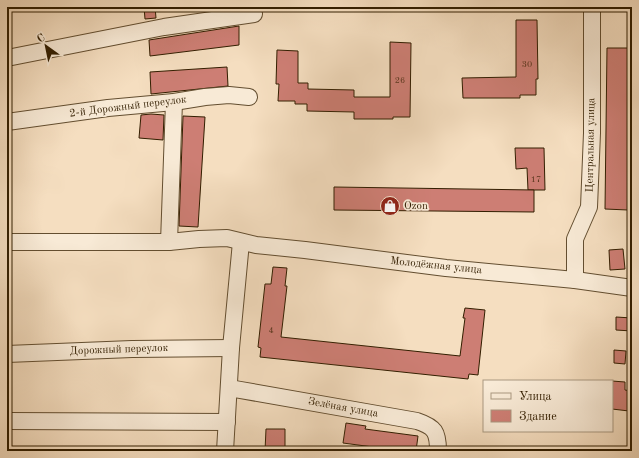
<svg xmlns="http://www.w3.org/2000/svg" width="639" height="458" viewBox="0 0 639 458" font-family="'Old Standard TT',serif">
	<style>
		.building { fill: #cd7e74; stroke: #321e00 }
		.lines { fill: none; stroke-linecap: round; stroke-linejoin: round }
		.minor-casing { stroke: #634e30; stroke-width: 18 }
		.minor { stroke: #f8ead6; stroke-width: 16 }
		.labels { text-anchor: middle; dominant-baseline: central; stroke-width: 3.5; stroke-linejoin: round; paint-order: stroke }
		.number-label { font-size: 9px; fill: #59361d }
		.street-label { font-size: 11px; fill: #321e00; stroke: #f8ead6 }
		.poi-label { font-size: 11px; fill: #321e00; stroke: #f8ead6; text-anchor: start }
	</style>
	<rect width="100%" height="100%" fill="#f5dec0"/>
	<filter id="stains"><feTurbulence type="fractalNoise" baseFrequency=".005" numOctaves="4"/><feColorMatrix values="0 0 0 0 .2 0 0 0 0 .09 0 0 0 0 .02 0 0 0 .5 -.17"/></filter>
	<radialGradient id="worn" r=".72"><stop offset=".6" stop-color="#630" stop-opacity="0"/><stop offset="1" stop-color="#630" stop-opacity=".3"/></radialGradient>
	<g class="building">
		<polygon points="144,7 155,7 156,18 145,19"/>
		<polygon points="516,20 537,20 538,79 536,79 536,95 520,95 520,98 463,98 462,78 516,77"/>
		<polygon points="239,26 239,45 150,56 149,40"/>
		<polygon points="390,42 411,43 410,117 393,117 393,119 354,119 354,112 307,111 307,104 295,104 295,101 278,101 279,84 276,84 277,50 298,51 298,83 308,83 308,89 354,90 354,97 390,97"/>
		<polygon points="607,48 630,48 628,210 605,209"/>
		<polygon points="227,67 228,86 151,94 150,72"/>
		<polygon points="151,114 164,115 163,140 139,138 141,115"/>
		<polygon points="183,116 205,117 198,227 179,226"/>
		<polygon points="515,148 544,148 545,190 528,190 527,168 516,169"/>
		<polygon points="334,187 534,190 534,212 334,210"/>
		<polygon points="623,249 625,269 610,270 609,250"/>
		<polygon points="273,267 287,268 285,286 287,286 281,337 460,356 465,318 463,318 465,308 485,310 478,375 469,374 468,379 260,357 261,348 258,347 265,284 271,284"/>
		<polygon points="616,317 632,318 632,331 616,330"/>
		<polygon points="614,350 626,351 625,364 614,363"/>
		<polygon points="612,381 625,382 625,390 631,391 629,411 612,409"/>
		<polygon points="346,423 366,426 365,429 418,436 416,451 403,451 343,443"/>
		<polygon points="266,429 285,429 285,451 265,451"/>
	</g>
	<g class="lines">
		<g class="minor-casing">
			<g id="minor">
				<polyline points="7,58 164,27 254,14"/>
				<polyline points="7,122 108,108 174,102 205,97 229,95 249,97"/>
				<polyline points="7,242 169,242 199,239 227,238 256,245 305,250 446,268 575,280 632,288"/>
				<polyline points="169,242 174,102"/>
				<polyline points="575,280 575,239 589,207 592,133 592,7"/>
				<polyline points="7,354 132,349 231,348"/>
				<path d="M 229,388 L 417,421 C 435,427 438,432 438,451"/>
				<polyline points="7,421 227,422"/>
				<polyline points="225,451 231,348 241,242"/>
			</g>
		</g>
		<use href="#minor" class="minor"/>
	</g>
	<defs>
		<g id="shop-disc" transform="scale(1)"><circle r="9.5" fill="#8f2418" stroke="#f8ead6"/><path d="M-5-2.5h2.3a2.7 3.5 0 0 1 5.4 0H5L5.5 6h-11ZM-1.5-2.5h3a1.5 2.3 0 0 0-3 0Z" fill="#fff"/></g>
	</defs>
	<g fill-rule="evenodd">
		<use href="#shop-disc" x="390" y="206"/>
	</g>
	<g class="labels">
		<g class="number-label">
			<text x="527" y="64">30</text>
			<text x="400" y="80">26</text>
			<text x="536" y="179">17</text>
			<text x="271" y="330">4</text>
		</g>
		<g class="street-label">
			<text transform="translate(128 107) rotate(-7)">2-й Дорожный переулок</text>
			<text transform="translate(591 145) rotate(-89)">Центральная улица</text>
			<text transform="translate(436 266) rotate(6)">Молодёжная улица</text>
			<text transform="translate(119 350) rotate(-2)">Дорожный переулок</text>
			<text transform="translate(343 408) rotate(10)">Зелёная улица</text>
		</g>
		<g class="poi-label">
			<text x="404" y="206">Ozon</text>
		</g>
	</g>
	<rect width="639" height="458" fill="none" stroke="#f5dec0" stroke-width="24"/>
	<rect x="8" y="8" width="623" height="442" fill="none" stroke="#321e00" stroke-width="2"/>
	<rect x="12" y="12" width="615" height="434" fill="none" stroke="#321e00"/>
	<rect x="483" y="380" width="130" height="52" fill="#f8ead6" stroke="#a99880"/>
	<rect x="491" y="393" width="20" height="6" fill="#f8ead6" stroke="#a99880"/>
	<text x="519" y="400" font-size="12" fill="#321e00">Улица</text>
	<rect x="491" y="410" width="20" height="12" fill="#cd7e74" stroke="#a99880"/>
	<text x="519" y="420" font-size="12" fill="#321e00">Здание</text>
	<g transform="translate(46 46) rotate(327)" stroke="#f8ead6" stroke-width="3" paint-order="stroke">
	<path d="M0-3L7 15L0 10L-7 15Z" fill="#321e00"/>
	<text y="-6" font-size="11" font-weight="bold" text-anchor="middle" fill="#321e00">С</text>
	</g>
	<rect width="100%" height="100%" filter="url(#stains)"/>
	<rect width="100%" height="100%" fill="url(#worn)"/>
</svg>
